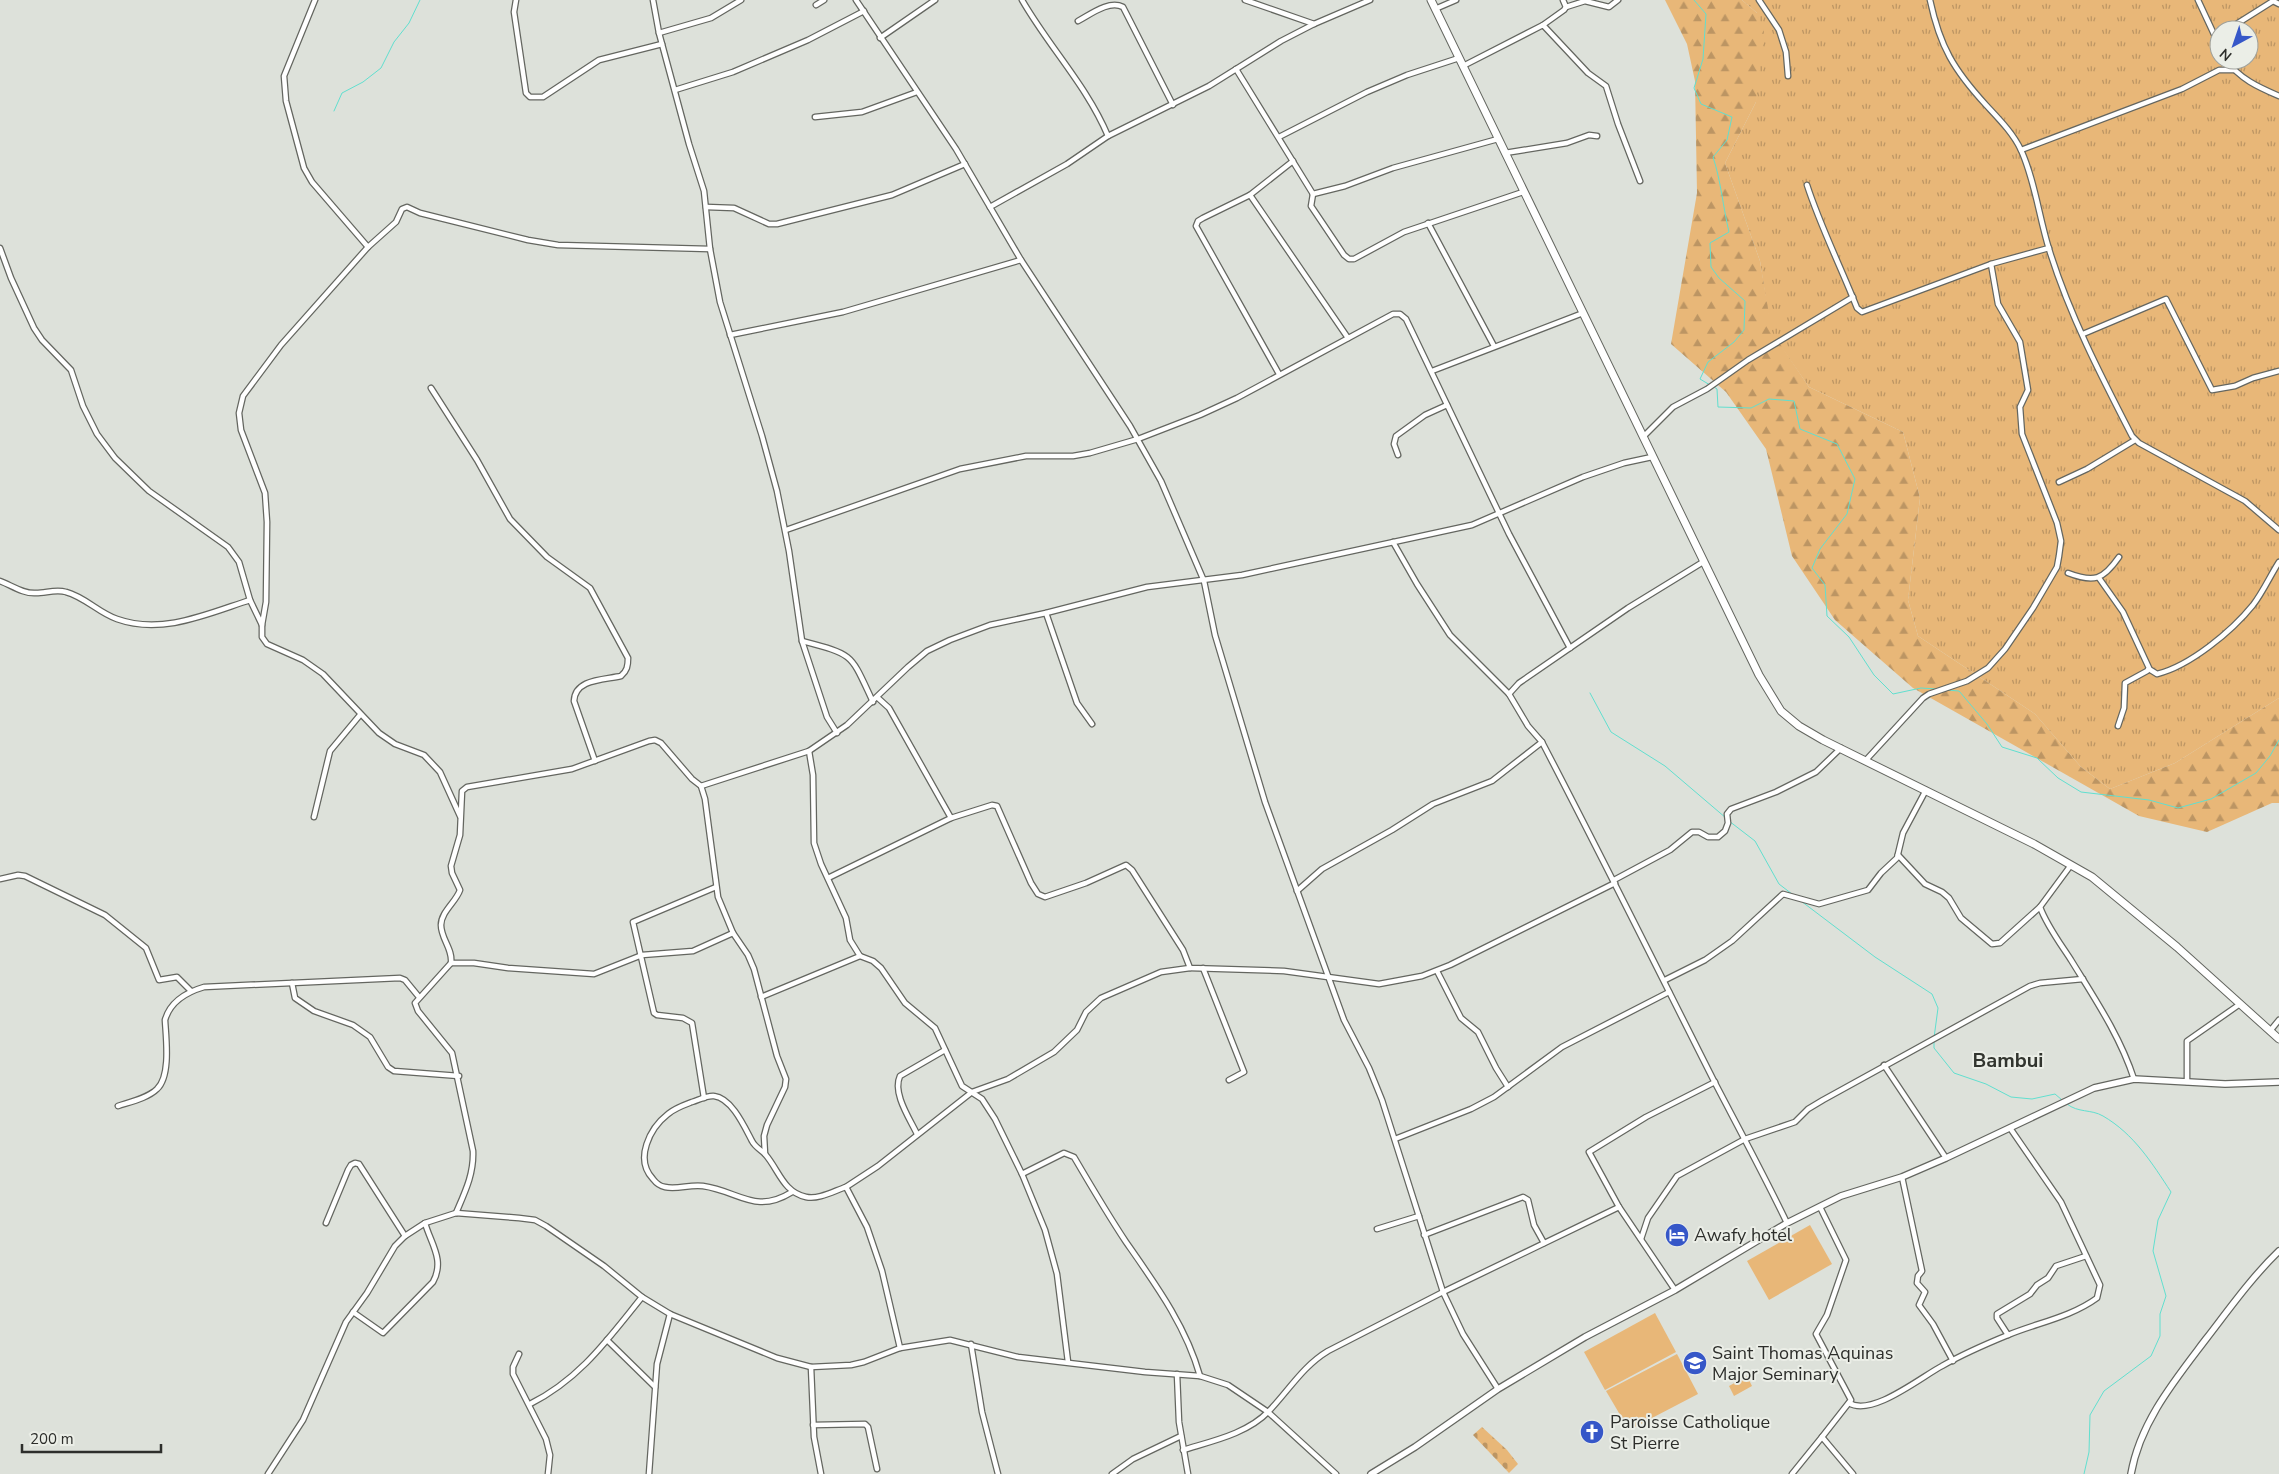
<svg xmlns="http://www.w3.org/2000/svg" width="2279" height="1474" viewBox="0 0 2279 1474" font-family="'Nunito Sans',sans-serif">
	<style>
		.grass { fill: url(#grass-tufts); fill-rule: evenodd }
		.forest { fill: url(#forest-firs) }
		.cemetery { fill: url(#cemetery-stones) }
		.garden { fill: #e8b778 }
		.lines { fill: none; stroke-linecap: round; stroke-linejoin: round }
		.stream { stroke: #61dfcf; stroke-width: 1 }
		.minor-casing { stroke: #646660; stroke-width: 7 }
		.major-casing { stroke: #646660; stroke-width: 8 }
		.highway-casing { stroke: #646660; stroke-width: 9 }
		.minor { stroke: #fff; stroke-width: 4.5 }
		.major { stroke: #fff; stroke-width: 5.5 }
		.highway { stroke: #fff; stroke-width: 7 }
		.labels { text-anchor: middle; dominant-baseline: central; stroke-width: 4; stroke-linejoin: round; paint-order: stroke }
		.poi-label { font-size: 18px; fill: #2d2e2b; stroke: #ebeee7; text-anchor: start }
		.quarter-label { font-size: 20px; font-weight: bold; fill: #32352f; stroke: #ebeee7 }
	</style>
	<defs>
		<pattern id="grass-tufts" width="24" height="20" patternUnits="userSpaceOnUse" patternTransform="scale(1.25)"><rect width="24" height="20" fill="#e8b778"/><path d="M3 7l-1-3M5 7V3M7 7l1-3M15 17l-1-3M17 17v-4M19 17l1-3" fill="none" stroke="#bc9563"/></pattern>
		<pattern id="forest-firs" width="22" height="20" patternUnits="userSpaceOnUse" patternTransform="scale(1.25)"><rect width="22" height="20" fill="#e8b778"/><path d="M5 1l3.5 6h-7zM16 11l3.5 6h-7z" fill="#bc9563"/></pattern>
		<pattern id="cemetery-stones" width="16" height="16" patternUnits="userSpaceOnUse" patternTransform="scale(1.25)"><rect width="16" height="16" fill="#e8b778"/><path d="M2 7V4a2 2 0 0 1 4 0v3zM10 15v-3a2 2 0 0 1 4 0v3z" fill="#bc9563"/></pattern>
	</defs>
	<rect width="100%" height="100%" fill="#dde1da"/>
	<path class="grass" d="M 1742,0 L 2279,0 L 2279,698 L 2175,763 L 2110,789 L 2081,767 L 2035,714 L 1918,636 L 1908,600 L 1920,498 L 1903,432 L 1809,387 L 1771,332 L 1760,261 L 1725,163 L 1756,102 L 1757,13 ZM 2219,30 L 2249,30 L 2249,60 L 2219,60 Z"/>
	<polygon class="forest" points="1665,0 1742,0 1757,13 1764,31 1756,102 1725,163 1760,261 1772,332 1809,387 1903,432 1920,498 1908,600 1918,636 2035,714 2081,767 2110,789 2175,763 2279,698 2279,803 2272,803 2207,832 2139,816 1913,688 1835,620 1792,556 1766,449 1726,392 1671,344 1697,193 1695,81 1687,44"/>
	<polygon class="cemetery" points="1482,1427 1507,1450 1518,1464 1509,1473 1473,1435"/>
	<g class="garden">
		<polygon points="1810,1225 1832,1264 1769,1300 1747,1261"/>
		<polygon points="1655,1313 1676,1352 1605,1390 1584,1352"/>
		<polygon points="1677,1354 1698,1394 1629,1430 1606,1391"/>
		<polygon points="1747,1376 1752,1386 1734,1396 1729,1386"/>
	</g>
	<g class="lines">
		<g class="stream">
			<path d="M 1694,0 L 1706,14 L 1703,59 L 1694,88 L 1701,104 L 1732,117 L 1727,140 L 1713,157 C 1721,181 1723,207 1729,232 L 1710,243 L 1711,267 L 1719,278 L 1745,301 L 1744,330 L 1734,342 L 1708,362 L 1700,379 L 1710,385"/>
			<polyline points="334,111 342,93 363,82 381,68 394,42 409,23 420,0"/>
			<polyline points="1714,387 1717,389 1718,407 1751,408 1769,399 1794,401 1800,429 1837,444 1855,479 1847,514 1820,549 1812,568 1825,585 1827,616 1849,637 1874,675 1893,694 1921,688 1936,689"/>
			<polyline points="1947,690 1959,691 1987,724 2002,747 2037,758 2058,778 2081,792 2149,800 2178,808 2211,799 2256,773 2270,756 2279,740"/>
			<polyline points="1590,693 1611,732 1665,766 1726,818"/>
			<polyline points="1729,821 1755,841 1779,884 1792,894"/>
			<polyline points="1801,901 1875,957 1932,994 1938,1008 1934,1038"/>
			<polyline points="1934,1042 1934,1048 1954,1073 1986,1084 2011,1097 2032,1099 2055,1094 2062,1100"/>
			<path d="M 2067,1104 C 2078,1113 2091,1109 2103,1116 C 2134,1134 2152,1163 2171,1192 L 2158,1220 L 2153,1251 L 2166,1296 L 2160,1314 L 2160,1336 L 2151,1356 L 2104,1391 L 2090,1415 L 2089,1452 L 2084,1474"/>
		</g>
		<g class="minor-casing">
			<g id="minor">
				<polyline points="315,0 284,76 286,101 304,168 312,182 368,247"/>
				<polyline points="516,0 514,12 526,93 530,97 543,97 599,60 662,44"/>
				<polyline points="653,0 659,33 689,144 704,191 710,249 720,302 762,436 777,491 789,551 802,641 827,717 837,733"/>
				<polyline points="856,0 956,149 1021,260 1130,426 1161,481 1204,581 1215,635 1265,802 1344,1020 1369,1068 1382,1100 1443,1292 1463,1334 1498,1389"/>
				<path d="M 1022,0 C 1049,47 1087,86 1108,136"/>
				<polyline points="1245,0 1314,24"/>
				<polyline points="1759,0 1779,30 1786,52 1788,76"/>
				<path d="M 1930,0 C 1940,47 1954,70 1986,105 C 1999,119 2013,133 2021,150 C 2035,181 2039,217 2049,249 C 2069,314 2101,376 2132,436 L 2139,443 L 2245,501 L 2279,530"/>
				<polyline points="2198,0 2219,45"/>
				<polyline points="816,5 824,0"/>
				<polyline points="1566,7 1585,1 1609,7 1618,0"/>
				<polyline points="1435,9 1456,0"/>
				<path d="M 1078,21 C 1091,14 1109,0 1123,7 L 1173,105"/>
				<polyline points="1543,25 1564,10 1566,7 1563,0"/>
				<polyline points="2227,30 2273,1 2279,4"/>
				<polyline points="659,33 711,18 741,0"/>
				<polyline points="880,38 935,0"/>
				<path d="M 2226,60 C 2240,79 2258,87 2279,96"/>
				<polyline points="1463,66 1543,25 1588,73 1606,86 1618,124 1640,181"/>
				<polyline points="1236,69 1313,194"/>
				<polyline points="675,90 733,72 808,40 864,11"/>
				<polyline points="815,117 862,112 917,92"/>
				<polyline points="1279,137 1367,92 1407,75 1459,58"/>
				<polyline points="2021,150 2182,89 2219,70 2234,70"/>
				<polyline points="1505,153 1567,143 1589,135 1597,136"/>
				<path d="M 1807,185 C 1821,228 1841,267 1857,308 L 1862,312 L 1991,264 L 2049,248"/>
				<polyline points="1313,194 1311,206 1344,255 1349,259 1354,259 1404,232 1523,192"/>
				<polyline points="1313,194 1345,186 1393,168 1498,139"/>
				<polyline points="1250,195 1348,338"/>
				<polyline points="706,207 734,208 769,224 777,224 892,195 965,164"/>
				<polyline points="990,207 1067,164 1108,136 1209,86 1281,41 1314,24 1370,0"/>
				<polyline points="1428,223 1494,346"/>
				<polyline points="0,248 11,278 34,328 42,340 71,370 83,406 97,434 115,458 149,491 228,547 239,562 250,600 262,625 262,637 267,644 303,660 323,674 379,733 395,744 424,755 440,772 460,816"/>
				<polyline points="2083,334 2166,299 2212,390 2235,386 2253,378 2279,371"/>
				<polyline points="730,335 843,312 1021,260"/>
				<polyline points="1432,371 1583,313"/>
				<polyline points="1279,374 1196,226 1198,221 1203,218 1250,195 1293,161"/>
				<path d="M 431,388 L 477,460 L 510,519 L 547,557 L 590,588 L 628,658 C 628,666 627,671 621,676 C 603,680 575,679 574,701 L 595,761"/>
				<polyline points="1643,437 1673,407 1707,389 1748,360 1853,297"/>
				<polyline points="1398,455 1394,444 1396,436 1425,415 1447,405"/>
				<polyline points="2059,482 2087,469 2135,440"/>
				<polyline points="786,530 960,469 1026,456 1073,456 1090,453 1138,439 1200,415 1237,398 1393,314 1400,314 1406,319 1509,534 1570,648"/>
				<path d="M 1393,542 L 1417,584 L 1450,635 L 1509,694 L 1528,726 L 1542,742 C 1601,855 1657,968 1714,1081 C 1739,1129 1764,1175 1787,1223"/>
				<path d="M 2068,573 C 2094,583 2103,580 2119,557"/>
				<polyline points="2099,578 2123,612 2149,668 2147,671 2125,683 2124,708 2118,726"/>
				<path d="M 0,581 C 11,585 23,594 36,593 C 46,593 56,589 66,592 C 85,597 99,613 117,619 C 162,635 207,614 250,600"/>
				<polyline points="1046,613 1077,703 1092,724"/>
				<polyline points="262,625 266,602 267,522 265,493 241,430 239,413 243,396 281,345 368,247 396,222 402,209 407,207 420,213 528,240 558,245 710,249"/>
				<path d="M 802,641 C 855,655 850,653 873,702"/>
				<path d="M 2149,669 L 2157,674 C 2190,666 2232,631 2253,605 C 2263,592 2270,576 2279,562"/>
				<polyline points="1509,694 1519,683 1628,608 1703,562"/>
				<polyline points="878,698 889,708 951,818 992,805 997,806 1031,883 1038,894 1045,897 1086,883 1126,865 1132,870 1183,950 1190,968 1284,971 1379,984 1422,976 1450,965 1615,883"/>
				<polyline points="809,751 813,775 814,843 821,864 846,918 850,940 860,956 873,961 881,968 905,1003 935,1028 962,1086 982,1099 995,1119 1022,1174 1045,1230 1057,1274 1068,1362"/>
				<polyline points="1866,760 1923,698 1929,694 1967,681 1988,668 2005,649 2033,608 2057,567 2059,556 2061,541 2057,523 2022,434 2020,407 2028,390 2020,342 1998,304 1991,264"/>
				<polyline points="701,786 809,751 847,725 908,667 927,651 950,640 990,625 1046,613 1147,587 1242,575 1472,525 1583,477 1624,463 1652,457"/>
				<polyline points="314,817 330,751 360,715"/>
				<polyline points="1898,855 1925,884 1942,892 1949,898 1961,918 1992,944 2000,943 2040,907"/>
				<path d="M 2071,865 L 2040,907 C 2047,926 2060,943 2071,960 C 2095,999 2120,1036 2134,1079"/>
				<polyline points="828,878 951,818"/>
				<polyline points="0,879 18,875 25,876 105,915 146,948 159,980 177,977 191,991"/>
				<polyline points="1614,880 1670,850 1692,832 1699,832 1708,837 1718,837 1725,831 1728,823 1727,814 1731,809 1776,792 1816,772 1841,748"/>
				<polyline points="1297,891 1322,869 1392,830 1433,804 1492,781 1542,742"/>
				<polyline points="451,963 474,963 508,968 594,974 642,955 693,951 733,933"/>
				<polyline points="1203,968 1244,1072 1229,1080"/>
				<polyline points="1437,971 1461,1018 1478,1032 1496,1068 1508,1087"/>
				<polyline points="1665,980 1705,960 1732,941 1783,894 1819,904 1868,890 1881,873 1897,858 1903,833 1926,790"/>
				<polyline points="292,983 295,998 314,1011 353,1025 370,1037 388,1067 394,1071 459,1076"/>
				<polyline points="761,997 860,956"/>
				<polyline points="2270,1031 2279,1020"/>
				<polyline points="1884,1065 1946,1158"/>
				<polyline points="2187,1082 2187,1041 2240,1004"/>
				<polyline points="704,1098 692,1023 683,1018 657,1015 654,1013 633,922 716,887"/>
				<path d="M 118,1106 C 130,1102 148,1098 157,1089 C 171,1076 166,1038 165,1020 C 170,1002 187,992 204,987 L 400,978 L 405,980 L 419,997"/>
				<path d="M 917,1134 C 910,1119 892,1093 900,1076 L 945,1050"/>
				<polyline points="1395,1139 1471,1109 1494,1097 1562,1047 1669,992"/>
				<path d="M 1022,1174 L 1064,1153 L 1074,1157 C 1091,1186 1108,1215 1126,1242 C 1156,1285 1186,1326 1200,1376"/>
				<polyline points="1902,1177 1922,1271 1918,1276 1917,1283 1925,1292 1919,1305 1933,1324 1953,1361"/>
				<path d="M 792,1192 C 755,1215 739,1191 703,1186 C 690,1184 677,1190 665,1187 C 659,1186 656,1183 653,1179 C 634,1159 650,1128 668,1114 C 675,1108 684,1105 692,1102 C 699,1100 707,1095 714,1096 C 732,1098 745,1128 752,1141 C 755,1147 761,1150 765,1154 C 779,1170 783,1192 806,1197 C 818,1200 834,1191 846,1187"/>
				<polyline points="1820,1207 1846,1260 1827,1315 1816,1334 1851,1400 1822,1437 1853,1474"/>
				<path d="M 456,1213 C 465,1192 474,1174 473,1151 L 452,1053 L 418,1011 L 415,1003 L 451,963 C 453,949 441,939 441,925 C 441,912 456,902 460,890 L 452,873 L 451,866 L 460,835 L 462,791 L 467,787 L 572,769 L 649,741 L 655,740 L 661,743 L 692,779 L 701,786 L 705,799 L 718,897 L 733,933 L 748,955 L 754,969 L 777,1056 L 786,1079 L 785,1087 L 767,1125 L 764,1136 L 765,1154"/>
				<polyline points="326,1223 348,1170 351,1165 355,1163 359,1164 405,1236"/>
				<polyline points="1377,1229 1419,1216"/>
				<polyline points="1424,1235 1523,1197 1528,1200 1534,1225 1544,1243"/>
				<polyline points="1641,1239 1648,1218 1677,1176 1745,1139 1795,1122 1808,1109 1823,1100 2030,986 2040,983 2083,979"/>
				<polyline points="1675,1290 1619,1207 1589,1152 1646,1117 1715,1082"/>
				<path d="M 353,1312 L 383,1333 L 433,1282 C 445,1260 431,1244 425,1223"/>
				<polyline points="2008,1335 1997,1318 1997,1314 2030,1294 2037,1285 2048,1278 2056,1266 2086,1256"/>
				<polyline points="607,1340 655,1387"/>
				<polyline points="971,1344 982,1412 998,1474"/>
				<polyline points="900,1348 882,1271 867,1227 846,1187 878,1166 972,1092 1008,1079 1054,1052 1077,1030 1086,1012 1101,998 1161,972 1190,968"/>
				<polyline points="519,1354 513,1367 513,1374 546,1439 550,1455 548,1474"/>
				<polyline points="811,1367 814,1437 821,1474"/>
				<polyline points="1177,1374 1179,1422 1188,1474"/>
				<path d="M 1849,1403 C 1872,1417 1921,1377 1942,1366 C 1963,1354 1986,1344 2008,1335 C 2037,1323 2071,1317 2097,1298 L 2100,1285 L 2061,1202 L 2010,1128"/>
				<path d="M 530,1404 C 580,1379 608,1339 642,1297"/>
				<polyline points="813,1425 865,1424 868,1427 877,1469"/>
				<path d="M 1183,1450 C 1212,1441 1247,1434 1269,1411 C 1289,1390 1303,1366 1328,1351 L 1443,1292 L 1619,1207"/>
				<polyline points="268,1474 303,1420 346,1322 367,1293 395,1246 405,1236 425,1223 456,1213 519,1218 535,1220 546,1226 604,1266 642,1297 670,1314 777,1358 811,1367 851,1365 864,1362 900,1348 950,1340 1018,1357 1145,1372 1200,1376 1228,1385 1268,1412 1336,1474"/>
				<polyline points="649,1474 657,1364 670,1314"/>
				<polyline points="1112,1474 1133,1459 1181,1436"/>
				<polyline points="1792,1474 1822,1437"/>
			</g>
		</g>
		<g class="major-casing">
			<g id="major">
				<polyline points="1371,1474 1415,1447 1498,1389 1585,1337 1675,1290 1787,1223 1841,1196 1902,1177 1946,1158 2094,1088 2134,1079 2225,1084 2279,1082"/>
				<path d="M 2131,1474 C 2140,1422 2175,1380 2206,1339 C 2230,1308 2251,1278 2279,1251"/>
			</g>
		</g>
		<g class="highway-casing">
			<polyline id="highway" points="1431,0 1759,675 1781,711 1799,726 1823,740 2034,844 2092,877 2177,947 2279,1039"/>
		</g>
		<use href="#minor" class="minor"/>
		<use href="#major" class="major"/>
		<use href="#highway" class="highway"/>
	</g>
	<defs>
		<g id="hotel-disc" transform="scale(1.25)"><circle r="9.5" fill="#3657c8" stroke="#ebeee7"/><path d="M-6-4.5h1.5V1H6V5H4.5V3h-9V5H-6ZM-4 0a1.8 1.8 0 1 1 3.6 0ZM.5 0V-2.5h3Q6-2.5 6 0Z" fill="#fff"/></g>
		<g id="university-disc" transform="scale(1.25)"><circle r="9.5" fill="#3657c8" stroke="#ebeee7"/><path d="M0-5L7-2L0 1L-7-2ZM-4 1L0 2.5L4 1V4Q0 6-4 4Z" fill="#fff"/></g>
		<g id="church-disc" transform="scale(1.25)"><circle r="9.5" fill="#3657c8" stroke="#ebeee7"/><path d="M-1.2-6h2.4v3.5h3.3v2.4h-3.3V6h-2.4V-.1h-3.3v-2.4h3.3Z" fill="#fff"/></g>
	</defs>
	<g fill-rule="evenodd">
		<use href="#hotel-disc" x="1677" y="1235"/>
		<use href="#university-disc" x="1695" y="1363"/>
		<use href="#church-disc" x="1592" y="1432"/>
	</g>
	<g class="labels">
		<g class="poi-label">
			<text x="1694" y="1235">Awafy hotel</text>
			<text x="1712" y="1353">Saint Thomas Aquinas<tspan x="1712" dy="21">Major Seminary</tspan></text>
			<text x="1610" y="1422">Paroisse Catholique<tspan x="1610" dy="21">St Pierre</tspan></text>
		</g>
		<g class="quarter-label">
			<text x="2008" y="1060">Bambui</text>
		</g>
	</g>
	<g transform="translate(2234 45) rotate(220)"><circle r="24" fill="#ebeee7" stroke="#9fa19c"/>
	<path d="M0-4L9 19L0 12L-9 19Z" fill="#3657c8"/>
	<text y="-8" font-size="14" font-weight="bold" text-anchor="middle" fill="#2d2e2b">N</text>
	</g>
	<path d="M22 1444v8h139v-8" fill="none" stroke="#2d2e2b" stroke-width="2.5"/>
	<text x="30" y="1444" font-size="15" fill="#2d2e2b" stroke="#ebeee7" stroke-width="4" paint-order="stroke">200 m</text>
</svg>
